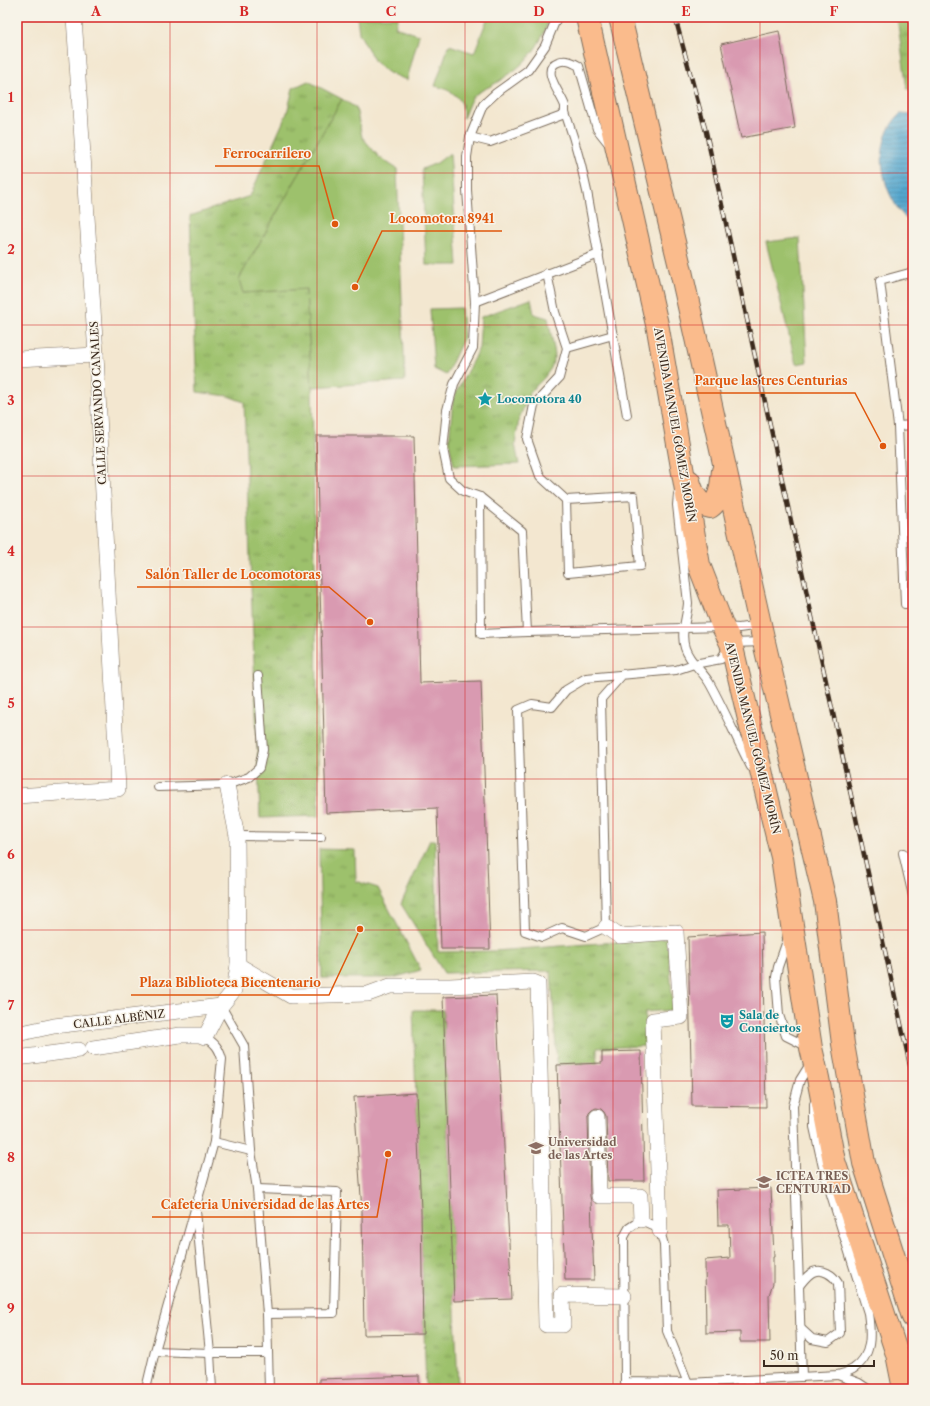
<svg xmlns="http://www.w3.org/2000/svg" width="930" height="1406" viewBox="0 0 930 1406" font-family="'Libre Caslon Text',serif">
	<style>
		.park { fill: url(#park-tufts); stroke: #6c7645 }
		.garden { fill: #9dc16c; stroke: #6c7645 }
		.water { fill: url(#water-rules); stroke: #486876 }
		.building { fill: #d99ab1 }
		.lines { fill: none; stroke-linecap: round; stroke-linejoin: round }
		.lane-casing { stroke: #7b6c5c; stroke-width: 10 }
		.street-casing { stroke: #7b6c5c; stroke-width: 16 }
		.primary-casing { stroke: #7b6c5c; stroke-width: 24 }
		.lane { stroke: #fff; stroke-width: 8 }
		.street { stroke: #fff; stroke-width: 15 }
		.primary { stroke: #fabb8c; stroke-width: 22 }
		.rail-casing { stroke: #3b2a1e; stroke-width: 4.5 }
		.rail { stroke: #f7f3e8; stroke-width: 3; stroke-dasharray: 9; stroke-linecap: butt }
		.grid { fill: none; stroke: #d62828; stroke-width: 1; stroke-opacity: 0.55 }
		.labels { text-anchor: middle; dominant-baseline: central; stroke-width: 3; stroke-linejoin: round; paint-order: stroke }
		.culture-label { font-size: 11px; font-weight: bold; fill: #0d838f; stroke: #f7f3e8; text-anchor: start }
		.street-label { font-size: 11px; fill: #3b2a1e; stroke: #f7f3e8 }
		.education-label { font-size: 11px; font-weight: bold; fill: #785e54; stroke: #f7f3e8; text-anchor: start }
		.leader { fill: none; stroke: #df570d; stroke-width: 1.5 }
		.callout-dot { fill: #df570d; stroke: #f7f3e8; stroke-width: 1.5 }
		.callout-label { font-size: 12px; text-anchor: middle; font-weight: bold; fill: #df570d; stroke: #f7f3e8; stroke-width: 3; stroke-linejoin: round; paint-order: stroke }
		.neatline { fill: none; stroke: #d62828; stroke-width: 1.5 }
		.grid-label { font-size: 13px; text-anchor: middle; font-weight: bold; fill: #d62828 }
	</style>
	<defs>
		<pattern id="park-tufts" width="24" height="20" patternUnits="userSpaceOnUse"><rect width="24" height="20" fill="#9dc16c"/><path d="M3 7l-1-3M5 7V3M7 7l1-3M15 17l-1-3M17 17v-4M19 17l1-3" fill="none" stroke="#819d58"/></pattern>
		<pattern id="water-rules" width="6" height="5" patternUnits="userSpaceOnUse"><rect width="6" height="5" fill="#54a7cf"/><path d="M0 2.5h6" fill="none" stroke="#4788a7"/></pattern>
	</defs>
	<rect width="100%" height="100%" fill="#f7f3e8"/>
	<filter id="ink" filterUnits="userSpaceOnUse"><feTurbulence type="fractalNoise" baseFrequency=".025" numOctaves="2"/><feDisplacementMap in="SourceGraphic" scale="8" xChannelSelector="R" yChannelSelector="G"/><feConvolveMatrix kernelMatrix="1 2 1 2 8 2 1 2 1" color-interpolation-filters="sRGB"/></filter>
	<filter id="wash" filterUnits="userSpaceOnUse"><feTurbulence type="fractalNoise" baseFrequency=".012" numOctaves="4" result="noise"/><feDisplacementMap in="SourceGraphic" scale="16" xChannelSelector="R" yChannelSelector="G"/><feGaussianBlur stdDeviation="0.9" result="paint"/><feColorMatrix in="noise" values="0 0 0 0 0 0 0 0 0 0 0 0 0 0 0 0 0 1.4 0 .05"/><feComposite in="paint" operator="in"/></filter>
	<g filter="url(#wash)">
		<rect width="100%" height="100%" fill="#f3e7d0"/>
		<g class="park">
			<polygon points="897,17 913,17 913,91 907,89"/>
			<polygon points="308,81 342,99 239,279 243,293 306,289 312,387 319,816 260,818 244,402 228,396 197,392 190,216 250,196 287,113 293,88"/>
			<polygon points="531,299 534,314 548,318 555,354 551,368 544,378 530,392 519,419 515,444 519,464 454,466 449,442 453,399 479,348 481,317"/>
			<polygon points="430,840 435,840 438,952 494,951 668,938 673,1010 645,1012 646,1046 597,1048 597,1117 588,1116 586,1064 557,1065 551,971 444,973 401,904"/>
			<polygon points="319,849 355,850 356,881 378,888 421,970 393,978 322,978"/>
			<polygon points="413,1010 443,1010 458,1389 426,1389"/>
		</g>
		<g class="garden">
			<polygon points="357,17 398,17 395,27 419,35 407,80 389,73 375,62 359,33"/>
			<path d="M 488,17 L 550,17 C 539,50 525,65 496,83 C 490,87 476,92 472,98 C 468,104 466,112 463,118 C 463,114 463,108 462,104 C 457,93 445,88 435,86 L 449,45 L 474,53 Z"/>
			<polygon points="342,99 356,108 362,137 379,157 397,169 405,381 312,387 306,289 243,293 239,279"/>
			<polygon points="450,153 458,265 426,265 422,169 437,163"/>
			<polygon points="800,238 807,362 796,364 766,242"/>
			<polygon points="461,308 464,337 446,375 434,369 430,309"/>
		</g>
		<path class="water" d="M 900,114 L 913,115 L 913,225 C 882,200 869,144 900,114 Z"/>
		<g id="blocks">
			<g class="building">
				<polygon points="779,31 795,128 741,138 721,44"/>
				<polygon points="316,436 414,436 420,683 481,681 490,949 441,949 437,808 326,813"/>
				<polygon points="762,932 766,1107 692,1106 688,937"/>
				<polygon points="496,995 512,1299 454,1301 443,997"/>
				<polygon points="641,1051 644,1181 608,1181 606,1116 604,1112 601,1109 596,1108 592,1110 589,1113 588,1117 590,1196 591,1201 594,1280 565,1280 557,1065 602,1063 602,1052"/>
				<polygon points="416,1093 421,1210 423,1334 364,1335 362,1211 354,1097"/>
				<polygon points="771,1188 774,1257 773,1257 773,1283 769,1295 770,1342 740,1342 740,1332 706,1333 705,1260 730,1258 729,1225 718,1225 717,1190"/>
				<polygon points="419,1376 419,1389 319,1389 319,1379"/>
			</g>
		</g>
	</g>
	<g filter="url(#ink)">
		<use href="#blocks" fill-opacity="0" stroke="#7b6c5c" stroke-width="1"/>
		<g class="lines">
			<g class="lane-casing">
				<g id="lane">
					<polyline points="470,137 490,142 562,115 565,112"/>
					<path d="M 609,144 L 597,129 L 579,66 C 572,62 566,59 558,62 C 539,69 562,95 565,106 C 565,106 565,111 565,112 C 578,149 586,181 592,219 L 627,415"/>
					<polyline points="913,272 880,281 898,426 905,604 913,603"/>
					<polyline points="547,273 555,312 567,348 559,378 534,405 527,439 540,476 566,500 568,573 640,566 634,496 566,500"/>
					<polyline points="475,302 599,254"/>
					<polyline points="567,348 613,335"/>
					<polyline points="898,426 913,425"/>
					<path d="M 678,494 L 677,505 L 688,603 C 687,618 680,633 685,648 C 690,663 703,671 710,684 C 725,711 737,740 751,767"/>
					<polyline points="480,497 481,634 527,632 723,627 739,628 760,625"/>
					<polyline points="527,632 522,531 480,497 463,491 449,478 443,449 447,410 454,384 473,348 475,302 467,190 467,157 470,137 483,105 496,93 528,70 545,46 557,17"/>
					<polyline points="623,674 601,699 606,927 586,936 562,928 542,937 525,931 518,710 532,704 552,707 566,690 586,678 676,670 694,664 721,659 731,643 763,642"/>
					<polyline points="158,787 227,785 249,777 259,768 263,750 258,676"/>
					<polyline points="237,836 321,837"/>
					<polyline points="903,853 913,896"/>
					<polyline points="788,938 778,967 776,977 779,1015 786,1036 808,1047"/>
					<polyline points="221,1006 244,1046 251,1151 257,1189 267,1314 269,1389"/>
					<polyline points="214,1142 251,1151"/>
					<polyline points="257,1189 337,1192 334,1313 267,1314"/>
					<polyline points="196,1211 210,1353 212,1389"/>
					<path d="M 799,1286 C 803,1281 807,1275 813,1272 C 823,1268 833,1275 838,1283 L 840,1333 L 828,1342 L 812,1339 L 800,1328"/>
					<polyline points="155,1351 210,1353 267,1353"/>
					<polyline points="838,1375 859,1383 868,1389"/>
					<polyline points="802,1377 793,1106 800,1080 810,1064"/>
					<path d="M 688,1383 L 667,1331 L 664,1245 L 660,1231 L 652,1225 L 641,1220 L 629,1228 L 624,1237 L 625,1382 L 688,1383 L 838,1375 C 843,1374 848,1372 853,1369 C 873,1356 871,1334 868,1313 L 824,1172 L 814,1127 L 814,1104"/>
					<path d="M 146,1389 L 155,1351 L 214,1142 L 222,1059 C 219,1048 215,1043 205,1037"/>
				</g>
			</g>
			<g class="street-casing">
				<g id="street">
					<polyline points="17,359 96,355"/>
					<polyline points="17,796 118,789 96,355 74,17"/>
					<polyline points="606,927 619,936 676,932 681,1017 653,1020 660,1231"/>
					<polyline points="238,965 291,996 368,994 390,986 450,986 533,982 538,984 546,1325 563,1325 562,1295 624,1296"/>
					<polyline points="17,1034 54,1026 221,1006"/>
					<polyline points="93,1048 180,1035 200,1035 205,1037 221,1006 234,990 238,965 237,836 227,785"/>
					<polyline points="17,1058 79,1050"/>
					<polyline points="597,1117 599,1196 640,1196 641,1220"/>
				</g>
			</g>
			<g class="primary-casing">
				<g id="primary">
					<polyline points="587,17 658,329 699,565 723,627 731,643 768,800 782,857 792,925 811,1048 818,1078 834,1161 897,1354 904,1389"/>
					<polyline points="620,17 681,271 764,642 825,901 843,1044 864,1163 913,1317"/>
					<path d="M 689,481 C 692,492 697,505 710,507 C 722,499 721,483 723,471"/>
				</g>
			</g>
			<use href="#lane" class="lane"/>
			<use href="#street" class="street"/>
			<use href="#primary" class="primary"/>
			<g class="rail-casing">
				<polyline id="rail" points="675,17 706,132 913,1079"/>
			</g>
			<use href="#rail" class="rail"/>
		</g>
	</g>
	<path class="grid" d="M 170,17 L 170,1389M 317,17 L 317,1389M 465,17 L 465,1389M 613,17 L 613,1389M 760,17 L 760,1389M 17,173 L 913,173M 17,325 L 913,325M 17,476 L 913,476M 17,627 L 913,627M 17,779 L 913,779M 17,930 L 913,930M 17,1081 L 913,1081M 17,1233 L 913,1233"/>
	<defs>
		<g id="sight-bare" transform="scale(1.2)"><path d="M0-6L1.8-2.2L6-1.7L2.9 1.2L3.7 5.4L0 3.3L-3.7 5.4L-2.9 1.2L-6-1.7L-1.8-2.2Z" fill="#0f9aa8" stroke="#f7f3e8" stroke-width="2.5" paint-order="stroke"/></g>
		<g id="theatre-bare" transform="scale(1.2)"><path d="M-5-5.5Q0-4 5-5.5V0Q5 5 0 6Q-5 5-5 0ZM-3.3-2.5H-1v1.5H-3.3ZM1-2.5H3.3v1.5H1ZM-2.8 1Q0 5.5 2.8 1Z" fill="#0f9aa8" stroke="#f7f3e8" stroke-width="2.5" paint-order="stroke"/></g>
		<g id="university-bare" transform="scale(1.2)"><path d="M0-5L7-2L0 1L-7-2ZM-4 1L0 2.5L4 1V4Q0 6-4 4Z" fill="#8d6e63" stroke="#f7f3e8" stroke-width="2.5" paint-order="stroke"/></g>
		<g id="school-bare" transform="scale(1.2)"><path d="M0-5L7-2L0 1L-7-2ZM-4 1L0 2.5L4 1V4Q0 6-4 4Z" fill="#8d6e63" stroke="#f7f3e8" stroke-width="2.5" paint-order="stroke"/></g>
	</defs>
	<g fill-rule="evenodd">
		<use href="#sight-bare" x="485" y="399"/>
		<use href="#theatre-bare" x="727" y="1021"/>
		<use href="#university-bare" x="536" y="1148"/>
		<use href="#school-bare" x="764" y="1182"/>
	</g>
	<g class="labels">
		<g class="culture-label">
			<text x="497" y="399">Locomotora 40</text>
			<text x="739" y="1015">Sala de<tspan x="739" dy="13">Conciertos</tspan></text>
		</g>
		<g class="street-label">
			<text transform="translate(98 403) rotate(-93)">CALLE SERVANDO CANALES</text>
			<text transform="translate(675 425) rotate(80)">AVENIDA MANUEL GÓMEZ MORÍN</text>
			<text transform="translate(753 738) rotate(76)">AVENIDA MANUEL GÓMEZ MORÍN</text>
			<text transform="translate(119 1019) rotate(-7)">CALLE ALBÉNIZ</text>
		</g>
		<g class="education-label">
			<text x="548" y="1142">Universidad<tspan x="548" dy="13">de las Artes</tspan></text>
			<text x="776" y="1176">ICTEA TRES<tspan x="776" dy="13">CENTURIAD</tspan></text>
		</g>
	</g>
	<path class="leader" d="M335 224L319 166H215M355 287L382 231H502M883 446L855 393H686M370 622L329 587H137M360 929L329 995H131M388 1154L377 1217H152"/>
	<g class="callout-dot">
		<circle cx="335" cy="224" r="4"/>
		<circle cx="355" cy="287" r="4"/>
		<circle cx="883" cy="446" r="4"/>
		<circle cx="370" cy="622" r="4"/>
		<circle cx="360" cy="929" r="4"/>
		<circle cx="388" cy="1154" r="4"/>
	</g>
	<g class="callout-label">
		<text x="267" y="158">Ferrocarrilero</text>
		<text x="442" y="223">Locomotora 8941</text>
		<text x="771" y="385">Parque las tres Centurias</text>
		<text x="233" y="579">Salón Taller de Locomotoras</text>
		<text x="230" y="987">Plaza Biblioteca Bicentenario</text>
		<text x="265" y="1209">Cafeteria Universidad de las Artes</text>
	</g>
	<rect width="930" height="1406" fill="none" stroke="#f7f3e8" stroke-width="44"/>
	<path d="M764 1360v6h110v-6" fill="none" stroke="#3b2a1e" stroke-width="2"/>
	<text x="770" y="1360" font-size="12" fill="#3b2a1e" stroke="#f7f3e8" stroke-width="3" paint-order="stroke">50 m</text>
	<rect x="22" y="22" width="886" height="1362" class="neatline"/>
	<g class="grid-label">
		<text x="96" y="16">A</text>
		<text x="244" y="16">B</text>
		<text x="391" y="16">C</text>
		<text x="539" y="16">D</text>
		<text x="686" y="16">E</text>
		<text x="834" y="16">F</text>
		<text x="11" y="102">1</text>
		<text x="11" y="254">2</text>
		<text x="11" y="405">3</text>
		<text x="11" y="556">4</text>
		<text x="11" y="708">5</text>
		<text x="11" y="859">6</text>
		<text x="11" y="1010">7</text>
		<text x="11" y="1162">8</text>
		<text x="11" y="1313">9</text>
	</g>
</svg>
